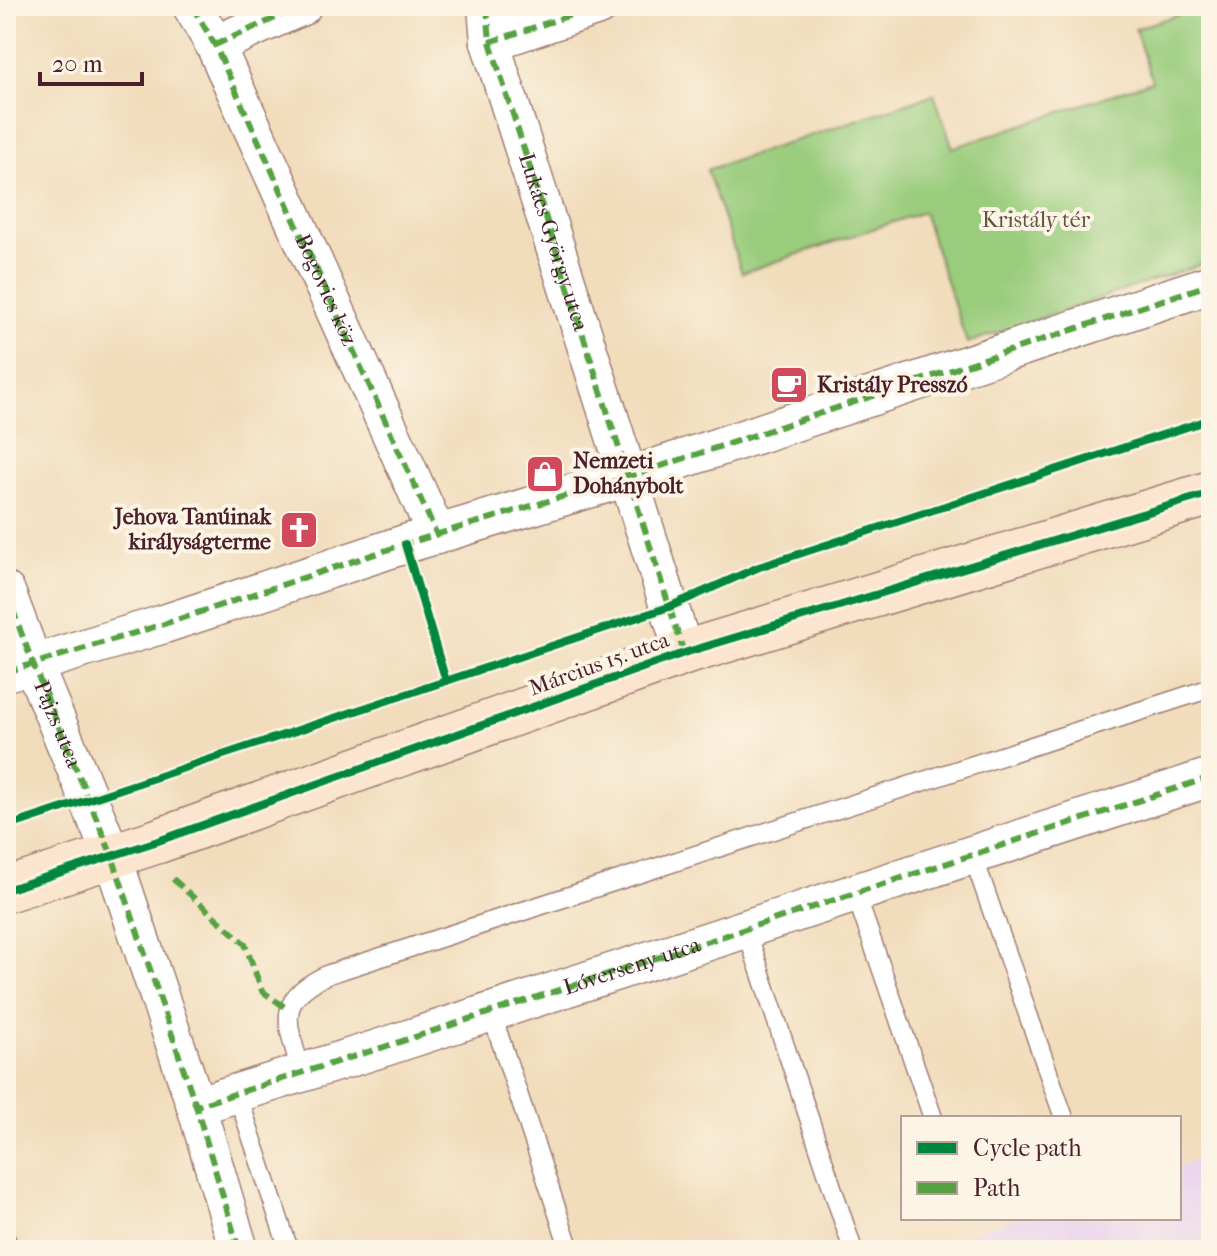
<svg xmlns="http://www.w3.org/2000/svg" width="1217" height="1256" viewBox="0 0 1217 1256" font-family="'IM FELL French Canon',serif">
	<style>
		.built { fill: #e9d2ee }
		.green { fill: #99cc7c; stroke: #727654; stroke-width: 2 }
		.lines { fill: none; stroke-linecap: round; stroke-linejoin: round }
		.lane-casing { stroke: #9e7e73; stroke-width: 21 }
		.street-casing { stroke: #9e7e73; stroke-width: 41 }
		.secondary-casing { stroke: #9e7e73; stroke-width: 47 }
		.lane { stroke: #fff; stroke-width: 18 }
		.street { stroke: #fff; stroke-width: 38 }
		.secondary { stroke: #fbe5cf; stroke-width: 44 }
		.quiet { stroke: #56a243; stroke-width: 6; stroke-dasharray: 12 6; stroke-linecap: butt }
		.cycleway-casing { stroke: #fcf5e5; stroke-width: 13 }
		.cycleway { stroke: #00873e; stroke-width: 8 }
		.labels { text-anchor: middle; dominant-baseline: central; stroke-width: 8; stroke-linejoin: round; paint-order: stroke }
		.park-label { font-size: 22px; fill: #625343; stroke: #fcf5e5 }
		.street-label { font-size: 22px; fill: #4a1f2b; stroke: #fcf5e5 }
		.poi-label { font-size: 22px; font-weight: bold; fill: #4a1f2b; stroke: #fcf5e5; text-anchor: start }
	</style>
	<rect width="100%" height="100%" fill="#fcf5e5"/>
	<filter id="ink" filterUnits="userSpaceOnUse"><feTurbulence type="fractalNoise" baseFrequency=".0125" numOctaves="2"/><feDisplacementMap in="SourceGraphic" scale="16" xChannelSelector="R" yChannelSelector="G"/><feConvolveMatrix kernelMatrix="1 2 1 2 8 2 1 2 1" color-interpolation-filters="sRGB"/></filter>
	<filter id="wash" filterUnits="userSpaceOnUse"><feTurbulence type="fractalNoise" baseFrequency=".006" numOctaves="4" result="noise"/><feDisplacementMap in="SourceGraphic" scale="32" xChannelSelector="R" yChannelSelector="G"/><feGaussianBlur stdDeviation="1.8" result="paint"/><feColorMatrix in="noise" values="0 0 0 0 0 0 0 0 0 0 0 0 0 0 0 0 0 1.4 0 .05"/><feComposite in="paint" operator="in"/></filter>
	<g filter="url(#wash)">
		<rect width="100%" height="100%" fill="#f1dcbb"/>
		<polygon class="built" points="1211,1155 1211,1250 920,1250 1017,1218 1179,1218 1179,1165"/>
		<polygon class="green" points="1204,6 1211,6 1211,261 967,343 923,212 742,273 707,170 934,94 953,148 1152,81 1135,29"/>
	</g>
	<g filter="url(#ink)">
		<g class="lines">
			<g class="lane-casing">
				<g id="lane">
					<polyline points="972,853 1064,1118"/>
					<polyline points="855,892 933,1118"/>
					<polyline points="746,929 852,1247"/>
					<polyline points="491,1012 570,1250"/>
					<path d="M 302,1074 C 288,1024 272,1000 329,974 L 1211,688"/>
					<polyline points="237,1093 289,1250"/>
					<polyline points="6,1240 10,1250"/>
				</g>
			</g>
			<g class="street-casing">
				<g id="street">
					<path id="s1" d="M 192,6 L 215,45 L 437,535"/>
					<path id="s2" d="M 487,6 L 490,42 L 684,653"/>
					<polyline points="490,42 598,6"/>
					<polyline points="215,45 302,6"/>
					<polyline points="6,592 33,664 112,856 196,1106"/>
					<polyline points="6,672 164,624 405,544 628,477 1211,284"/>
					<path id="s3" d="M 239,1250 L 196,1106 L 384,1047 L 1211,777"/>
				</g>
			</g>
			<g class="secondary-casing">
				<polyline id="secondary" points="6,890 158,841 684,653 1211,493"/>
			</g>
			<use href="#lane" class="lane"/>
			<use href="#street" class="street"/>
			<use href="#secondary" class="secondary"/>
			<g class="quiet">
				<polyline points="192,6 215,45 437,535"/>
				<polyline points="487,6 490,42 684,653"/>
				<polyline points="490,42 598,6"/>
				<polyline points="215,45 302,6"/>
				<path id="s4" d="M 6,592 L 33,664 L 112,856 L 196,1106"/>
				<polyline points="6,672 164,624 405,544 628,477 1211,284"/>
				<polyline points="173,879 245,944 262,991 289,1010"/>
				<polyline points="239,1250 196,1106 384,1047 1211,777"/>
			</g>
			<g class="cycleway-casing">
				<g id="cycleway">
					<polyline points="405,544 446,681"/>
					<polyline points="6,827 669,607 759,567 1211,419"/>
					<polyline points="6,890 158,841 684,653 1211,493"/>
				</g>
			</g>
			<use href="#cycleway" class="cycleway"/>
		</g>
	</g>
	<defs>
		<g id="cafe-square" transform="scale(2)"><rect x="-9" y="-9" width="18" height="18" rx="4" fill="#d1495b" stroke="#fcf5e5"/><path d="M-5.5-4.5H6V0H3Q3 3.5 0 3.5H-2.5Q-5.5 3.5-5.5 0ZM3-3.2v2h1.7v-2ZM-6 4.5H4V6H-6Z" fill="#fff"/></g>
		<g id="shop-square" transform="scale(2)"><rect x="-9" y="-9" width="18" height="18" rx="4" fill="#d1495b" stroke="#fcf5e5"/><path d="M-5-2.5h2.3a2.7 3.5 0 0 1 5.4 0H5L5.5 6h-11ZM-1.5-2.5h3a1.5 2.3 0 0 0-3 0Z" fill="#fff"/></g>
		<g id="church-square" transform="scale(2)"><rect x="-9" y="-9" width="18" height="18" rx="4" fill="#d1495b" stroke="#fcf5e5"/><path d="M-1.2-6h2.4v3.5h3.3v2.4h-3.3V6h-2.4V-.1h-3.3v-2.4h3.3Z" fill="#fff"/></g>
	</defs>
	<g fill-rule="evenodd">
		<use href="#cafe-square" x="789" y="385"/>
		<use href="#shop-square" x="545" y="474"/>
		<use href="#church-square" x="299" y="530"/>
	</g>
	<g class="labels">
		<g class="park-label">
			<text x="1036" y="220">Kristály tér</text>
		</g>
		<g class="street-label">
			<text stroke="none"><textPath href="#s2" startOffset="246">Lukács György utca</textPath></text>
			<text stroke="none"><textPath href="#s1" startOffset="314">Bogovics köz</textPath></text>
			<text transform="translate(599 664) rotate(-20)">Március 15. utca</text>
			<text stroke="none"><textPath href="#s4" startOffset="142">Pajzs utca</textPath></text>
			<text stroke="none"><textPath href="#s3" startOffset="608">Lóverseny utca</textPath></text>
		</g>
		<g class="poi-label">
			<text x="817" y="385">Kristály Presszó</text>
			<text x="573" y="461">Nemzeti<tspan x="573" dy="25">Dohánybolt</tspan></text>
			<text x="271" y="517" text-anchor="end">Jehova Tanúinak<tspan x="271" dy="25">királyságterme</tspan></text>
		</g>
	</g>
	<rect width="1217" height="1256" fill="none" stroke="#fcf5e5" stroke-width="32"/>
	<rect x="901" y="1116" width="280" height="104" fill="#fcf5e5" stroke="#b59f9b" stroke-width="2"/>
	<rect x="917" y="1142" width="40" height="12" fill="#00873e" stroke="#b59f9b" stroke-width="2"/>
	<text x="973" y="1156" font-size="24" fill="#4a1f2b">Cycle path</text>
	<rect x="917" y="1182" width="40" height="12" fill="#56a243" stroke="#b59f9b" stroke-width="2"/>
	<text x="973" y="1196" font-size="24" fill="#4a1f2b">Path</text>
	<path d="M40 72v12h102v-12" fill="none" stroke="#4a1f2b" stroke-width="4"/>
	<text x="52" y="72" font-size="24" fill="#4a1f2b" stroke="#fcf5e5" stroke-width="6" paint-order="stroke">20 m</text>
</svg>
